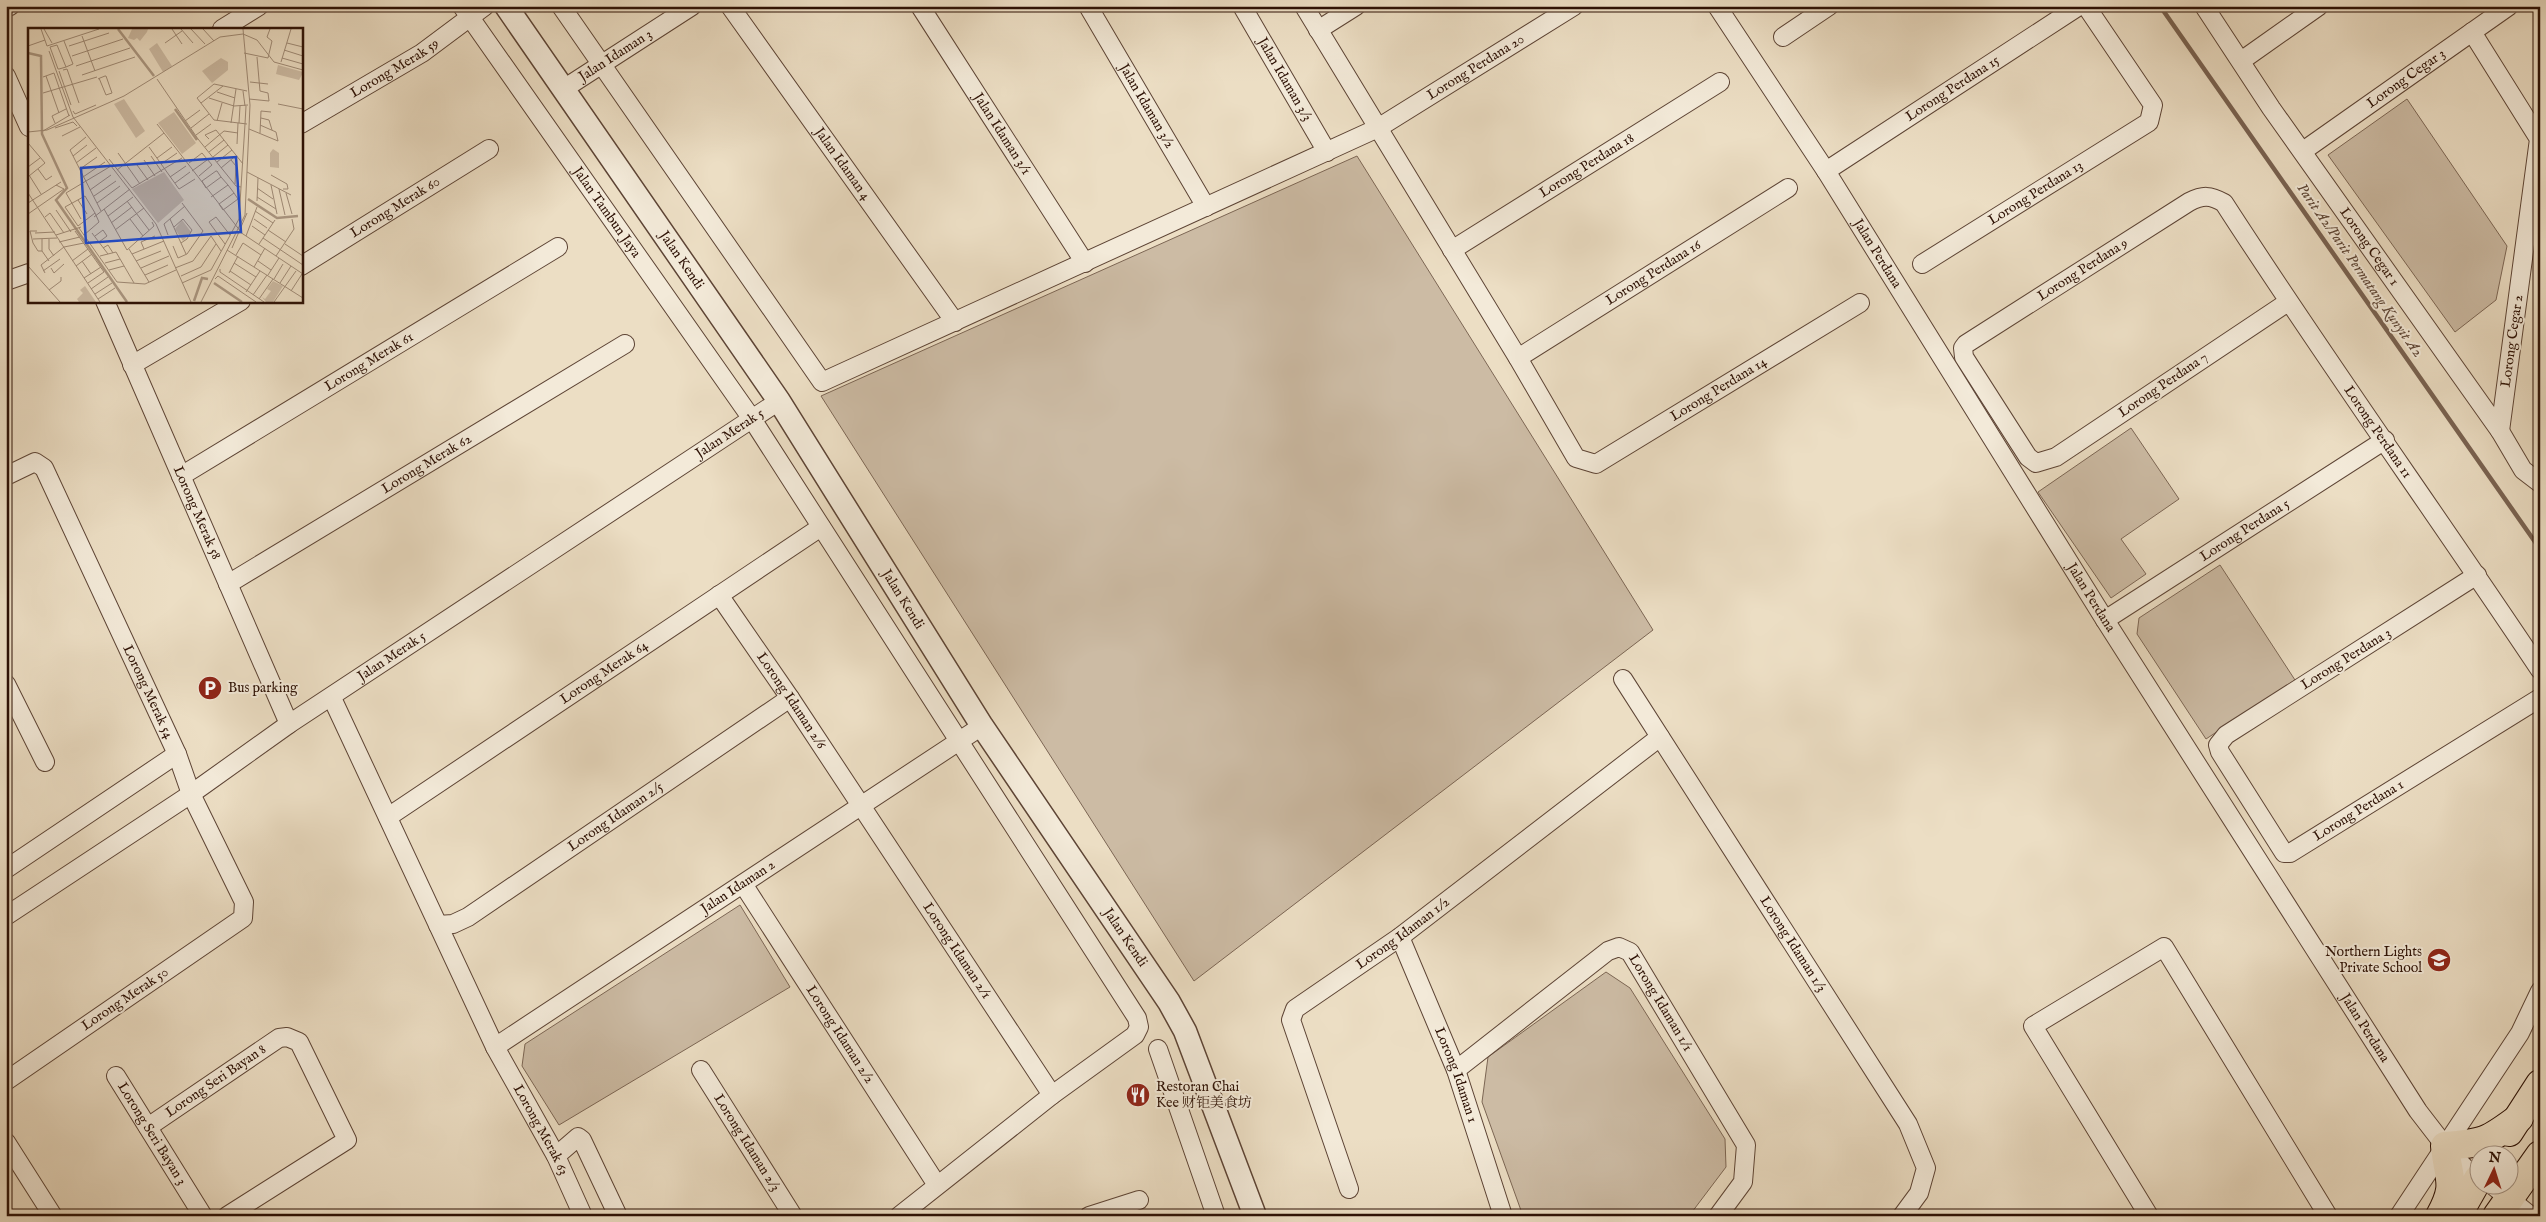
<svg xmlns="http://www.w3.org/2000/svg" width="2546" height="1222" viewBox="0 0 2546 1222" font-family="'IM FELL English','Noto Serif SC',serif">
	<style>
		.green { fill: #ccbba4; stroke: #7c6654 }
		.lines { fill: none; stroke-linecap: round; stroke-linejoin: round }
		.stream { stroke: #796251; stroke-width: 4.5 }
		.minor-casing { stroke: #5d4435; stroke-width: 20 }
		.tertiary-casing { stroke: #5d4435; stroke-width: 25 }
		.trunk-casing { stroke: #2d1105; stroke-width: 30 }
		.minor { stroke: #f3ead9; stroke-width: 18 }
		.tertiary { stroke: #f3ead9; stroke-width: 22 }
		.trunk { stroke: #ecdec4; stroke-width: 28 }
		.labels { text-anchor: middle; dominant-baseline: central; stroke-width: 4; stroke-linejoin: round; paint-order: stroke }
		.street-label { font-size: 14px; fill: #2d1105; stroke: #f3ead9 }
		.poi-label { font-size: 14px; fill: #2d1105; stroke: #f3ead9; text-anchor: start }
		.water-label { font-size: 15px; font-style: italic; fill: #5f4737; stroke: #f3ead9 }
		.inset-river { fill: none; stroke: #ab9883; stroke-width: 2.5 }
		.inset-road { fill: none; stroke: #a08c78; stroke-width: 1 }
		.view { fill: #1d4ed8; fill-opacity: 0.15; stroke: #1d4ed8; stroke-width: 2.5 }
		.inset-edge { fill: none; stroke: #2d1105; stroke-width: 2.5 }
	</style>
	<rect width="100%" height="100%" fill="#ecdec4"/>
	<filter id="stains"><feTurbulence type="fractalNoise" baseFrequency=".004" numOctaves="4"/><feColorMatrix values="0 0 0 0 .2 0 0 0 0 .09 0 0 0 0 .02 0 0 0 .5 -.17"/></filter>
	<radialGradient id="worn" r=".72"><stop offset=".6" stop-color="#630" stop-opacity="0"/><stop offset="1" stop-color="#630" stop-opacity=".3"/></radialGradient>
	<g class="green">
		<polygon points="2407,99 2507,246 2496,300 2455,332 2328,155"/>
		<polygon points="1357,156 1653,630 1194,981 821,396"/>
		<polygon points="2131,428 2179,499 2121,539 2146,574 2111,598 2038,492"/>
		<polygon points="2220,565 2295,680 2206,739 2137,634 2139,618"/>
		<polygon points="740,905 790,987 559,1125 522,1066 525,1044"/>
		<polygon points="1606,972 1630,988 1725,1139 1726,1167 1689,1216 1523,1216 1482,1102 1488,1057"/>
	</g>
	<g class="lines">
		<polyline class="stream" points="2160,6 2540,549"/>
		<g class="minor-casing">
			<g id="minor">
				<path id="s1" d="M 462,6 L 752,419 L 1137,1018 L 1139,1027 L 1135,1035 L 1052,1095 L 899,1216"/>
				<path id="s2" d="M 561,6 L 822,382 L 1378,128 L 1574,6"/>
				<path id="s3" d="M 730,6 L 955,322"/>
				<path id="s4" d="M 920,6 L 1085,263"/>
				<path id="s5" d="M 1088,6 L 1206,207"/>
				<path id="s6" d="M 1242,6 L 1327,152"/>
				<path id="s7" d="M 1304,6 L 1518,358 L 1576,458 L 1596,464 L 1860,303"/>
				<path id="s8" d="M 1717,6 L 1826,171 L 2105,620 L 2418,1111 L 2445,1146 L 2478,1182"/>
				<path id="s9" d="M 2204,6 L 2271,108 L 2500,431 L 2523,470 L 2540,483"/>
				<polyline points="6,8 10,6"/>
				<polyline points="222,29 259,6"/>
				<polyline points="1318,30 1356,6"/>
				<polyline points="2472,32 2539,139 2500,431"/>
				<polyline points="1783,37 1829,6"/>
				<polyline points="2241,61 2319,6"/>
				<polyline points="6,76 29,127"/>
				<path id="s10" d="M 565,88 L 692,6"/>
				<path id="s11" d="M 301,124 L 422,53 L 485,6"/>
				<path id="s12" d="M 2303,151 L 2509,6"/>
				<path id="s13" d="M 1826,171 L 2079,6"/>
				<path id="s14" d="M 1452,250 L 1720,82"/>
				<path id="s15" d="M 1922,264 L 2149,122 L 2153,105 L 2086,6"/>
				<path id="s16" d="M 301,266 L 489,149"/>
				<polyline points="6,281 29,273"/>
				<path id="s17" d="M 105,301 L 289,724"/>
				<path id="s18" d="M 2288,302 L 2056,457 L 2036,463 L 2028,457 L 1964,357 L 1963,348 L 1966,344 L 2189,202 C 2203,195 2210,195 2224,203 C 2326,361 2436,514 2540,670"/>
				<path id="s19" d="M 1518,358 L 1788,188"/>
				<polyline points="132,365 241,301"/>
				<path id="s20" d="M 6,476 L 35,462 L 44,468 L 177,754 L 191,794 L 244,902 L 243,918 L 6,1081"/>
				<path id="s21" d="M 181,476 L 558,247"/>
				<path id="s22" d="M 2477,575 L 2226,735 L 2218,745 L 2220,752 L 2284,853 L 2290,853 L 2540,698"/>
				<path id="s23" d="M 228,584 L 625,344"/>
				<path id="s24" d="M 719,595 L 790,698 L 1052,1095"/>
				<path id="s25" d="M 2105,620 L 2385,440"/>
				<path id="s26" d="M 1623,679 L 1908,1124 L 1926,1168 L 1919,1193 L 1902,1216"/>
				<polyline points="6,684 45,762"/>
				<path id="s27" d="M 332,698 L 495,1047 L 556,1156 L 583,1216"/>
				<path id="s28" d="M 388,817 L 821,527"/>
				<polyline points="6,869 177,754"/>
				<path id="s29" d="M 743,884 L 937,1185"/>
				<path id="s30" d="M 6,916 L 191,794 L 289,724 L 779,401"/>
				<path id="s31" d="M 438,925 L 453,924 L 468,917 L 790,698"/>
				<path id="s32" d="M 1400,937 L 1456,1070 L 1503,1216"/>
				<path id="s33" d="M 495,1047 L 982,726"/>
				<polyline points="1158,1049 1216,1216"/>
				<path id="s34" d="M 701,1070 L 793,1216"/>
				<path id="s35" d="M 1456,1070 L 1608,951 L 1619,947 L 1630,952 L 1746,1145 L 1743,1182 L 1718,1216"/>
				<path id="s36" d="M 116,1076 L 203,1216"/>
				<path id="s37" d="M 148,1127 L 279,1038 L 287,1037 L 299,1042 L 347,1140 L 227,1216"/>
				<polyline points="6,1142 53,1216"/>
				<polyline points="556,1156 578,1137 582,1140 618,1216"/>
				<polyline points="2491,1184 2531,1216"/>
				<path id="s38" d="M 1349,1189 L 1291,1020 L 1295,1009 L 1400,937 L 1660,737"/>
				<polyline points="1089,1216 1139,1200"/>
				<polyline points="2149,1216 2033,1026 2164,947 2328,1216"/>
				<polyline points="2399,1216 2520,1033 2540,991"/>
			</g>
		</g>
		<g class="tertiary-casing">
			<g id="tertiary">
				<path id="s39" d="M 506,6 L 779,401 L 982,726 L 1169,1002 L 1185,1031 L 1255,1216"/>
			</g>
		</g>
		<g class="trunk-casing">
			<g id="trunk">
				<polyline points="2509,1132 2540,1084"/>
				<path d="M 2440,1216 C 2458,1183 2448,1180 2445,1146 C 2484,1143 2487,1142 2519,1118"/>
				<polyline points="2457,1216 2478,1179"/>
				<polyline points="2497,1216 2540,1155"/>
			</g>
		</g>
		<use href="#minor" class="minor"/>
		<use href="#tertiary" class="tertiary"/>
		<use href="#trunk" class="trunk"/>
	</g>
	<defs>
		<g id="parking-disc" transform="scale(1.25)"><circle r="9.5" fill="#8f2418" stroke="#f3ead9"/><path d="M-3.5-5.5H1a3.5 3.5 0 0 1 0 7H-1V5.5H-3.5ZM-1-3.4V-.6H.8a1.4 1.4 0 0 0 0-2.8Z" fill="#fff"/></g>
		<g id="school-disc" transform="scale(1.25)"><circle r="9.5" fill="#8f2418" stroke="#f3ead9"/><path d="M0-5L7-2L0 1L-7-2ZM-4 1L0 2.5L4 1V4Q0 6-4 4Z" fill="#fff"/></g>
		<g id="restaurant-disc" transform="scale(1.25)"><circle r="9.5" fill="#8f2418" stroke="#f3ead9"/><path d="M-5-6h1v4h1v-4h1v4h1v-4h1v5L-1.5 .5V6h-2V.5L-5-1ZM5-6V6H3V1.5H1.5Q1.5-4 5-6Z" fill="#fff"/></g>
	</defs>
	<g fill-rule="evenodd">
		<use href="#parking-disc" x="210" y="688"/>
		<use href="#school-disc" x="2439" y="960"/>
		<use href="#restaurant-disc" x="1138" y="1095"/>
	</g>
	<g class="labels">
		<g class="street-label">
			<text stroke="none"><textPath href="#s10" startOffset="60">Jalan Idaman 3</textPath></text>
			<text stroke="none"><textPath href="#s2" startOffset="1184">Lorong Perdana 20</textPath></text>
			<text stroke="none"><textPath href="#s11" startOffset="109">Lorong Merak 59</textPath></text>
			<text stroke="none"><textPath href="#s6" startOffset="85">Jalan Idaman 3/3</textPath></text>
			<text stroke="none"><textPath href="#s12" startOffset="126">Lorong Cegar 3</textPath></text>
			<text stroke="none"><textPath href="#s13" startOffset="151">Lorong Perdana 15</textPath></text>
			<text stroke="none"><textPath href="#s5" startOffset="116">Jalan Idaman 3/2</textPath></text>
			<text stroke="none"><textPath href="#s4" startOffset="152">Jalan Idaman 3/1</textPath></text>
			<text stroke="none"><textPath href="#s3" startOffset="194">Jalan Idaman 4</textPath></text>
			<text stroke="none"><textPath href="#s14" startOffset="159">Lorong Perdana 18</textPath></text>
			<text stroke="none"><textPath href="#s15" startOffset="134">Lorong Perdana 13</textPath></text>
			<text stroke="none"><textPath href="#s16" startOffset="111">Lorong Merak 60</textPath></text>
			<text stroke="none"><textPath href="#s1" startOffset="252">Jalan Tambun Jaya</textPath></text>
			<text stroke="none"><textPath href="#s9" startOffset="292">Lorong Cegar 1</textPath></text>
			<text stroke="none"><textPath href="#s8" startOffset="295">Jalan Perdana</textPath></text>
			<text stroke="none"><textPath href="#s39" startOffset="309">Jalan Kendi</textPath></text>
			<text stroke="none"><textPath href="#s18" startOffset="581">Lorong Perdana 9</textPath></text>
			<text stroke="none"><textPath href="#s19" startOffset="160">Lorong Perdana 16</textPath></text>
			<text transform="translate(2512 341) rotate(-82)">Lorong Cegar 2</text>
			<text stroke="none"><textPath href="#s21" startOffset="220">Lorong Merak 61</textPath></text>
			<text transform="translate(2163 385) rotate(-34)">Lorong Perdana 7</text>
			<text stroke="none"><textPath href="#s7" startOffset="692">Lorong Perdana 14</textPath></text>
			<text stroke="none"><textPath href="#s18" startOffset="1020">Lorong Perdana 11</textPath></text>
			<text stroke="none"><textPath href="#s30" startOffset="870">Jalan Merak 5</textPath></text>
			<text stroke="none"><textPath href="#s23" startOffset="232">Lorong Merak 62</textPath></text>
			<text stroke="none"><textPath href="#s17" startOffset="231">Lorong Merak 58</textPath></text>
			<text stroke="none"><textPath href="#s25" startOffset="166">Lorong Perdana 5</textPath></text>
			<text stroke="none"><textPath href="#s8" startOffset="700">Jalan Perdana</textPath></text>
			<text stroke="none"><textPath href="#s39" startOffset="714">Jalan Kendi</textPath></text>
			<text stroke="none"><textPath href="#s30" startOffset="465">Jalan Merak 5</textPath></text>
			<text transform="translate(2346 659) rotate(-32)">Lorong Perdana 3</text>
			<text stroke="none"><textPath href="#s28" startOffset="260">Lorong Merak 64</textPath></text>
			<text stroke="none"><textPath href="#s20" startOffset="290">Lorong Merak 54</textPath></text>
			<text stroke="none"><textPath href="#s24" startOffset="128">Lorong Idaman 2/6</textPath></text>
			<text stroke="none"><textPath href="#s22" startOffset="524">Lorong Perdana 1</textPath></text>
			<text stroke="none"><textPath href="#s31" startOffset="210">Lorong Idaman 2/5</textPath></text>
			<text stroke="none"><textPath href="#s33" startOffset="291">Jalan Idaman 2</textPath></text>
			<text stroke="none"><textPath href="#s38" startOffset="322">Lorong Idaman 1/2</textPath></text>
			<text stroke="none"><textPath href="#s39" startOffset="1119">Jalan Kendi</textPath></text>
			<text stroke="none"><textPath href="#s26" startOffset="315">Lorong Idaman 1/3</textPath></text>
			<text stroke="none"><textPath href="#s24" startOffset="428">Lorong Idaman 2/1</textPath></text>
			<text transform="translate(125 999) rotate(-34)">Lorong Merak 50</text>
			<text stroke="none"><textPath href="#s35" startOffset="276">Lorong Idaman 1/1</textPath></text>
			<text stroke="none"><textPath href="#s8" startOffset="1210">Jalan Perdana</textPath></text>
			<text stroke="none"><textPath href="#s29" startOffset="179">Lorong Idaman 2/2</textPath></text>
			<text stroke="none"><textPath href="#s32" startOffset="149">Lorong Idaman 1</textPath></text>
			<text stroke="none"><textPath href="#s37" startOffset="82">Lorong Seri Bayan 8</textPath></text>
			<text stroke="none"><textPath href="#s27" startOffset="480">Lorong Merak 63</textPath></text>
			<text stroke="none"><textPath href="#s36" startOffset="68">Lorong Seri Bayan 3</textPath></text>
			<text stroke="none"><textPath href="#s34" startOffset="86">Lorong Idaman 2/3</textPath></text>
		</g>
		<g class="poi-label">
			<text x="228" y="688">Bus parking</text>
			<text x="2422" y="952" text-anchor="end">Northern Lights<tspan x="2422" dy="16">Private School</tspan></text>
			<text x="1156" y="1087">Restoran Chai<tspan x="1156" dy="16">Kee 财钜美食坊</tspan></text>
		</g>
		<g class="water-label">
			<text transform="translate(2360 270) rotate(55)">Parit A2/Parit Permatang Kunyit A2</text>
		</g>
	</g>
	<g transform="translate(28 28)">
		<rect width="275" height="275" fill="#ecdec4"/>
		<path d="M 104,1 L 120,1 L 119,4 L 112,13 L 109,10 L 106,12 L 100,10 ZM 129,15 L 144,38 L 135,44 L 121,21 ZM 193,30 L 200,34 L 200,42 L 184,55 L 174,43 ZM 250,37 L 275,44 L 275,45 L 271,52 L 248,46 ZM 96,71 L 117,103 L 108,110 L 86,76 ZM 146,84 L 168,115 L 154,126 L 130,95 ZM 245,121 L 251,125 L 251,140 L 242,139 L 242,125 ZM 136,144 L 156,172 L 130,195 L 104,161 ZM 154,192 L 163,204 L 155,213 L 147,201 ZM 245,253 L 255,258 L 245,274 L 238,274 L 234,269 L 237,271 L 243,263 L 239,261 ZM 57,258 L 68,274 L 51,274 L 49,271 L 55,265 L 52,262 Z" fill="#ccbba4"/>
		<path class="inset-river" d="M 90,1 L 126,48M 0,25 L 13,28 L 14,106 L 39,160 L 28,172 L 99,274M 147,81 L 169,112M 220,171 L 249,190 L 270,188M 186,255 L 214,274M 166,273 L 174,250 L 180,251"/>
		<path class="inset-road" d="M 13,1 L 19,18 L 71,1M 16,1 L 24,15M 144,1 L 154,16M 153,1 L 165,15M 163,1 L 177,16M 175,1 L 186,13M 215,6 L 229,12 L 246,34 L 275,42M 54,8 L 67,43M 36,13 L 45,36 L 38,39 L 31,41 L 30,41 L 22,19 L 29,17 L 38,39M 137,15 L 154,3M 259,15 L 275,19M 0,18 L 17,12M 41,18 L 81,5M 256,22 L 275,28M 21,23 L 45,89 L 128,196 L 163,274M 216,25 L 240,30 L 244,13 L 239,9 L 242,1M 44,28 L 95,11M 254,30 L 275,36M 253,34 L 263,1M 48,38 L 102,20M 35,42 L 39,41 L 51,75M 31,43 L 43,77M 54,47 L 107,29M 18,48 L 31,85M 15,49 L 26,45 L 41,88M 70,51 L 72,50 L 77,48 L 78,48 L 84,65 L 78,67 L 71,50M 129,51 L 170,111 L 208,158 L 213,159M 222,54 L 240,56M 215,63 L 217,78M 189,64 L 207,70M 15,65 L 69,49M 181,70 L 206,78 L 220,77M 221,71 L 241,73 L 240,65 L 232,63 L 229,29M 173,75 L 195,58M 250,76 L 275,81M 45,83 L 47,86 L 68,77M 233,90 L 241,92 L 244,102M 157,93 L 172,82M 189,93 L 194,75M 27,95 L 24,88 L 38,81M 203,95 L 208,61M 211,95 L 212,78M 129,96 L 213,204M 217,96 L 218,78M 219,96 L 186,92 L 169,70 L 186,56 L 219,63M 232,97 L 248,104 L 250,113M 27,100 L 45,94 L 49,98M 163,100 L 181,86M 221,101 L 250,113M 15,103 L 42,87M 0,104 L 19,102 L 96,68 L 192,9 L 215,6M 232,105 L 233,83 L 243,84M 168,107 L 183,96M 34,108 L 52,99M 58,109 L 42,122 L 73,183M 181,111 L 177,107 L 188,102 L 215,136M 0,115 L 17,135 L 1,148M 209,116 L 210,95M 121,119 L 151,161 L 167,151M 177,119 L 196,103 L 210,105M 181,124 L 196,112M 90,125 L 112,156M 45,128 L 59,117M 123,128 L 134,144M 185,129 L 200,117M 129,130 L 144,119M 81,131 L 104,160 L 154,130M 116,132 L 127,148M 203,132 L 208,138 L 207,156M 189,134 L 204,122M 48,135 L 68,120M 161,135 L 174,125 L 184,137 L 171,148M 133,136 L 149,125M 109,137 L 120,152M 0,139 L 12,130M 193,140 L 205,130M 10,141 L 18,152 L 24,148M 52,141 L 69,129M 89,142 L 136,105M 164,143 L 179,132M 219,144 L 263,167M 1,147 L 13,166M 243,147 L 259,156 L 260,161 L 255,161M 55,149 L 77,134M 142,149 L 158,138M 193,149 L 178,160 L 174,153 L 188,143 L 189,143 L 193,149 L 200,157 L 206,165 L 210,171 L 195,182 L 191,176 L 206,165M 147,155 L 162,144M 243,157 L 249,186M 229,160 L 245,171M 251,161 L 257,187M 62,162 L 83,147M 0,165 L 72,274M 258,165 L 264,186M 66,168 L 88,153M 183,169 L 200,157M 229,169 L 248,181M 50,172 L 59,186M 99,173 L 121,202M 229,173 L 230,150M 0,175 L 33,154M 69,175 L 92,158M 76,181 L 99,222 L 126,198 L 124,194M 28,182 L 43,204M 227,183 L 245,195M 0,186 L 36,161 L 28,157M 80,188 L 105,169M 17,189 L 22,185 L 36,205M 66,189 L 102,161M 53,191 L 38,165 L 83,138M 102,191 L 115,208M 142,191 L 158,226M 226,191 L 239,200M 83,195 L 104,179M 224,198 L 237,207M 146,199 L 155,191 L 164,202 L 159,211 L 153,215M 51,200 L 89,254 L 117,256 L 148,242M 87,202 L 116,180M 240,202 L 258,214M 9,203 L 2,203 L 5,215 L 10,223 L 14,223M 47,203 L 76,244 L 60,255M 212,204 L 275,246M 7,205 L 27,204M 64,205 L 80,226M 28,207 L 53,199M 56,207 L 71,194 L 67,185 L 57,168 L 37,179 L 50,198 L 67,185M 140,207 L 136,196 L 157,178M 67,208 L 75,202 L 79,208 L 71,214M 218,208 L 229,179M 235,210 L 275,237M 5,211 L 29,210M 14,211 L 14,223 L 21,233M 21,211 L 21,221 L 26,228M 31,214 L 52,209M 197,216 L 181,194 L 188,189 L 202,207M 231,216 L 247,192M 257,216 L 275,228M 145,218 L 150,230 L 159,226 L 175,203 L 154,175M 75,220 L 80,217 L 85,225M 204,220 L 219,185M 101,221 L 121,254M 116,221 L 113,214 L 127,208M 199,222 L 275,270M 104,226 L 136,213M 208,227 L 215,215 L 233,227M 72,228 L 88,224 L 106,255M 248,228 L 266,201 L 264,191M 44,233 L 60,221M 54,233 L 63,246M 108,233 L 133,223M 230,233 L 243,242M 77,235 L 92,231M 206,235 L 228,249M 0,238 L 32,274M 48,238 L 64,226M 226,239 L 237,220M 23,240 L 26,245 L 36,236M 113,240 L 141,228M 147,240 L 165,233 L 183,208 L 193,223M 192,241 L 192,244 L 236,274M 81,242 L 96,238M 15,243 L 32,231M 202,243 L 223,257M 17,245 L 13,237 L 36,219 L 56,215M 201,245 L 210,228M 117,247 L 140,237M 240,247 L 251,230M 153,248 L 173,239 L 188,216M 56,250 L 73,239M 187,251 L 190,248 L 228,274M 246,251 L 255,236M 154,255 L 183,242 L 211,191 L 217,96M 252,255 L 263,238M 63,261 L 80,249M 21,262 L 33,253 L 33,249M 263,263 L 274,246M 218,264 L 232,243M 67,266 L 84,255M 225,267 L 239,247M 70,271 L 87,260M 231,271 L 245,251M 173,274 L 217,187 L 222,77 L 215,1M 246,274 L 268,243"/>
		<path class="view" d="M 208,129 L 213,204 L 58,215 L 53,140 Z"/>
		<rect width="275" height="275" class="inset-edge"/>
	</g>
	<rect width="2546" height="1222" fill="none" stroke="#ecdec4" stroke-width="25"/>
	<rect x="8" y="8" width="2531" height="1207" fill="none" stroke="#2d1105" stroke-width="2.5"/>
	<rect x="12" y="12" width="2521" height="1197" fill="none" stroke="#2d1105"/>
	<g transform="translate(2494 1170) rotate(4)"><circle r="24" fill="#f3ead9" stroke="#a49384"/>
	<path d="M0-4L9 19L0 12L-9 19Z" fill="#8f2418"/>
	<text y="-8" font-size="14" font-weight="bold" text-anchor="middle" fill="#2d1105">N</text>
	</g>
	<rect width="100%" height="100%" filter="url(#stains)"/>
	<rect width="100%" height="100%" fill="url(#worn)"/>
</svg>
